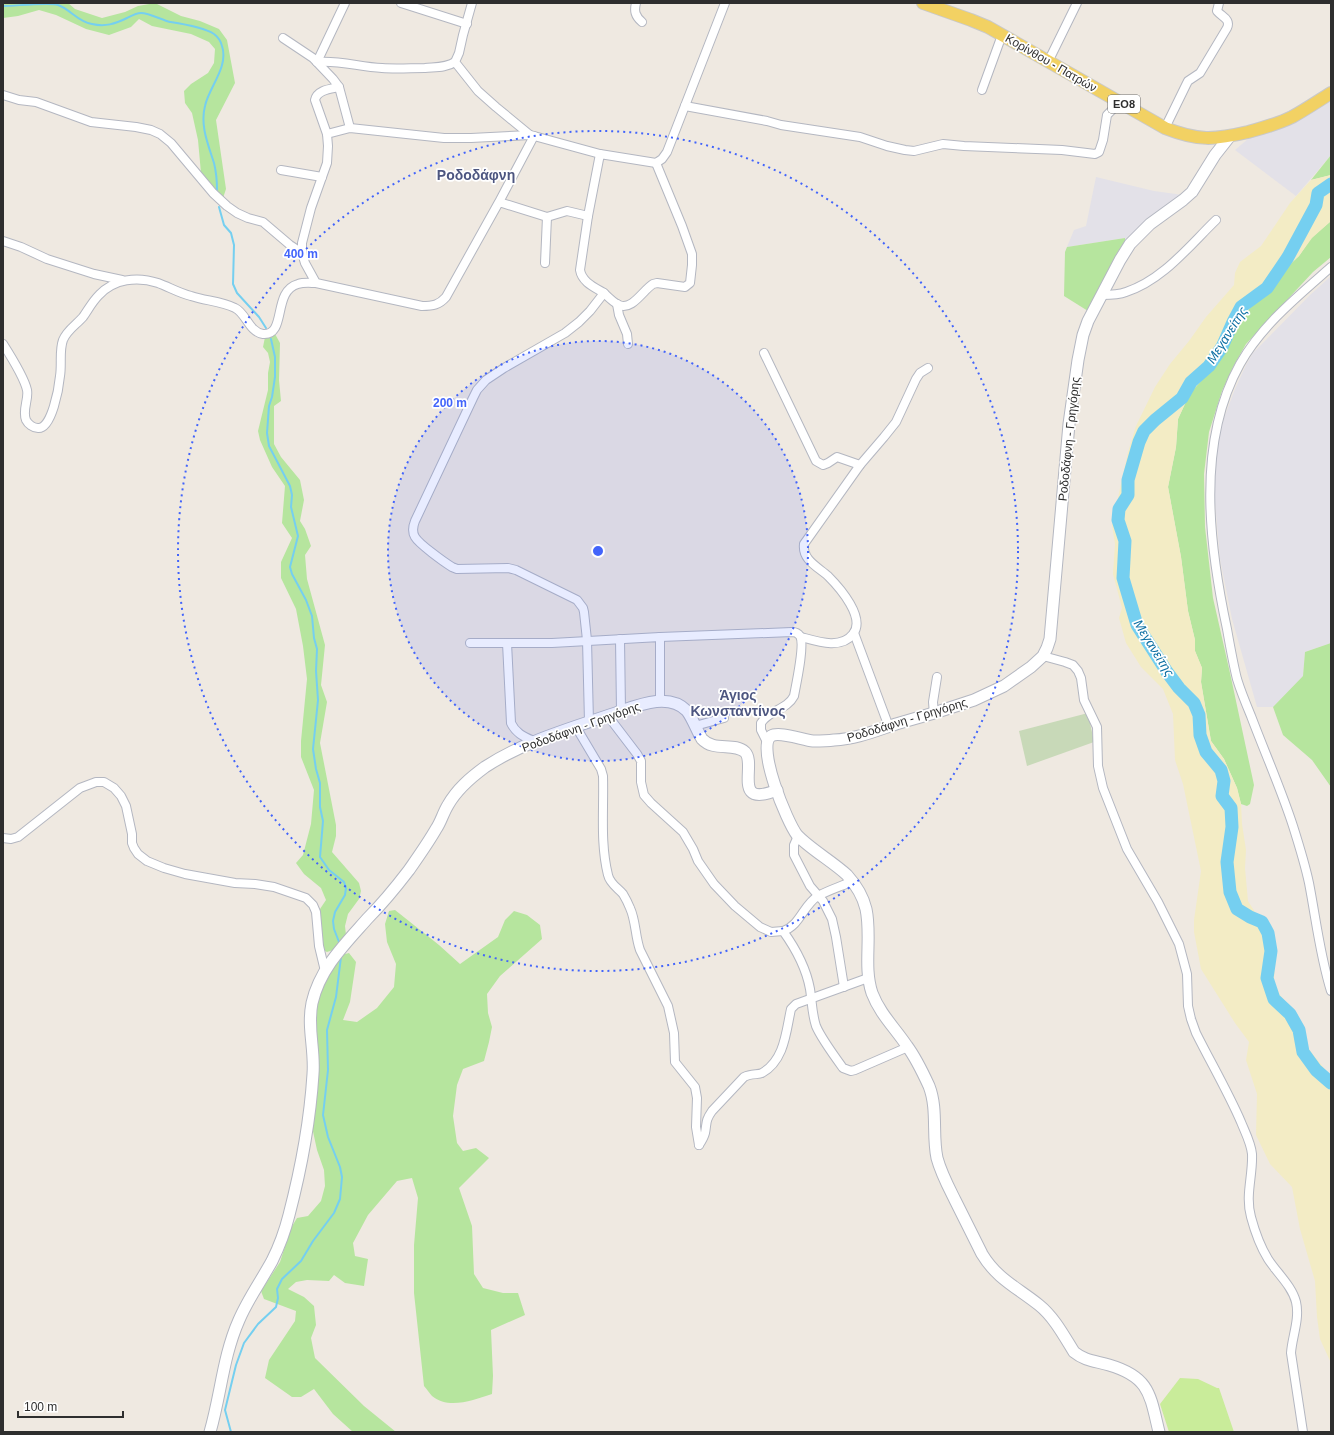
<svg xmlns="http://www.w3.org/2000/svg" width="1334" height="1435" viewBox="0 0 1334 1435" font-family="Helvetica,sans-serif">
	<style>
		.industrial { fill: #e3e1e8 }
		.green { fill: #b6e59e }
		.sand { fill: #f3ecc5 }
		.cemetery { fill: #c8d9b8 }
		.pitch { fill: #c9ec9a }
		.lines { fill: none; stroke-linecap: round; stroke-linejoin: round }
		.stream { stroke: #75cff0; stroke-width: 2 }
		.river { stroke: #75cff0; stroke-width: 13 }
		.street-casing { stroke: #b4b7c1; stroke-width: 10 }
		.secondary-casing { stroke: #b4b7c1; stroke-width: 13 }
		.primary-casing { stroke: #c9c9c9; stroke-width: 14 }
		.street { stroke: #fff; stroke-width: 8 }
		.secondary { stroke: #fff; stroke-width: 11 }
		.primary { stroke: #f2d163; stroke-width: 12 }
		.ring { fill: none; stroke: #4264fb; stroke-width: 2; stroke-dasharray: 2 4 }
		.labels { text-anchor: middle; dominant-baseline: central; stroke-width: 3.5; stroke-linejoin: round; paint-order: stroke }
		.shield { fill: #fff; stroke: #6d6d6d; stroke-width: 1 }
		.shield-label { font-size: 11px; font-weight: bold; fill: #2e2e2e }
		.street-label { font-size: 12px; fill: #2e2e2e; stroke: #fff }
		.water-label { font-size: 13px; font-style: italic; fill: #0d6fa3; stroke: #fff }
		.quarter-label { font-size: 14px; font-weight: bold; fill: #4d5680; stroke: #fff }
		.centre { fill: #4264fb; stroke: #fff; stroke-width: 2 }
		.ring-label { font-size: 12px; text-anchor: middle; font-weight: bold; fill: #4264fb; stroke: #fff; stroke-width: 3.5; stroke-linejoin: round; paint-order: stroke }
	</style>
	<rect width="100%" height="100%" fill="#efe9e1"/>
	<g class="industrial">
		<polygon points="1331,97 1331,155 1296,196 1235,150 1249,138 1286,124"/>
		<polygon points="1096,177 1154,191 1183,195 1147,223 1125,241 1125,238 1067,247 1074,230 1086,226"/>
		<polygon points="1331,276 1331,643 1305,652 1303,676 1273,707 1257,707 1232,619 1220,559 1214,491 1215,466 1219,438 1224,418 1235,389 1246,365 1253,353 1310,295"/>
	</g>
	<g class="green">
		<polygon points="3,3 68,3 75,9 102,18 125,12 138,6 155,3 181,16 200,21 219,29 227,40 235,83 216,120 226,189 223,198 201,173 198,140 192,113 185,103 184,91 191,84 208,73 214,63 215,49 209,42 191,34 152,26 139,19 131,27 109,35 86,29 56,15 39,10 18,16 3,18"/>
		<polygon points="1331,155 1331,175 1311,180"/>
		<polygon points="1331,221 1331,257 1313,272 1246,344 1233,367 1222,391 1209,432 1204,474 1205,527 1213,598 1230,673 1254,785 1250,804 1247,806 1241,804 1237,788 1224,759 1211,741 1201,682 1202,668 1195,651 1195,640 1188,611 1181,557 1168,487 1176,447 1178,419 1190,393 1204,378 1226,350 1236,329 1249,309 1268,292 1284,270 1299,256 1311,238"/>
		<polygon points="1125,238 1125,241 1117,253 1116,262 1088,311 1064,296 1065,252 1067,247"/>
		<polygon points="275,334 280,343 279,380 281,401 274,406 274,444 281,457 300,480 304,500 300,521 305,529 311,546 305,555 307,579 325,645 321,685 327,702 320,743 336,825 336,836 332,852 359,883 361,891 359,899 348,914 345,926 346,935 336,949 327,952 323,950 318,912 326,900 321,888 304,874 296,863 303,855 311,824 314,790 301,757 301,741 307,679 303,646 296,609 281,578 281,562 292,538 282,523 285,486 272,467 260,440 258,431 268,390 268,373 270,362 268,353 263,347 265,337"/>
		<polygon points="1331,643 1331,787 1312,760 1283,735 1273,707 1303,676 1305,652"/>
		<path d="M 395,910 L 439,945 L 460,964 L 498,937 L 505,920 L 514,911 L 527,915 L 540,925 L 542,939 L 500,976 L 487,994 L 488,1013 L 492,1027 L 489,1042 L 484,1061 L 463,1069 L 457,1085 L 453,1116 L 457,1143 L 463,1151 L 476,1148 L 489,1158 L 459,1188 L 472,1226 L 474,1274 L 483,1288 L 503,1293 L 518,1293 L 525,1315 L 491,1330 L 493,1376 L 492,1394 C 473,1400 449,1410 432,1396 C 429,1393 427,1389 424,1386 L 414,1293 L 414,1245 L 418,1198 L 412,1178 L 397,1181 L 368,1215 L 353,1243 L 355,1256 L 368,1259 L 364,1286 L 345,1283 L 334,1275 L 329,1281 L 307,1280 L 296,1282 L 288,1289 L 304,1297 L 314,1306 L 316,1325 L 311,1338 L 315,1358 L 364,1406 L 396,1432 L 353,1432 L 333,1414 L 314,1389 L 301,1397 L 292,1397 L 265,1378 L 269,1360 L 295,1321 L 296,1311 L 264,1299 L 261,1291 L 280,1262 L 291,1228 L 297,1218 L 308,1216 L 321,1201 L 325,1186 L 324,1170 L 317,1150 L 311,1122 L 316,1004 L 330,970 L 341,955 L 349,953 L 356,962 L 350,1002 L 343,1020 L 357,1022 L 377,1008 L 394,987 L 396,964 L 387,942 L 385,924 L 389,911 Z"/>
	</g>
	<polygon class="sand" points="1331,175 1331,221 1312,238 1299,256 1284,270 1268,292 1249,309 1236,329 1226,350 1204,378 1190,393 1178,419 1176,447 1168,487 1181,557 1188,611 1195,640 1195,651 1202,668 1201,682 1211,741 1224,759 1237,788 1241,804 1242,824 1246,850 1245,868 1248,901 1255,912 1272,933 1275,957 1274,982 1280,995 1299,1018 1305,1033 1308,1048 1331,1077 1331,1363 1320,1339 1317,1317 1315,1281 1300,1229 1292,1187 1270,1164 1256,1135 1257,1094 1246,1060 1249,1042 1235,1023 1201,969 1194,932 1194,920 1201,871 1183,784 1175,760 1173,714 1163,689 1141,667 1126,643 1119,618 1122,608 1113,574 1115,544 1112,525 1128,452 1136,426 1155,387 1170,364 1189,341 1206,317 1234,285 1235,273 1240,262 1261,246 1290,203 1311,180"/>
	<polygon class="cemetery" points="1088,713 1094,742 1027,766 1019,731"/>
	<polygon class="pitch" points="1180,1378 1198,1379 1217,1388 1219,1388 1234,1432 1169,1432 1160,1404"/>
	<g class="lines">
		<g class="stream">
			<path d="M 3,6 C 15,6 49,2 58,5 C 70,9 78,22 92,24 C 105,27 115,24 127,18 C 131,16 136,13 141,13 C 149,13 162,20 170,22 C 183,24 203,27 214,34 C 218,37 221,42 222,46 C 229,67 209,87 205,106 C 200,126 208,144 214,163 C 216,171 217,181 217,190"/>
			<polyline points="219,207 224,225 231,233 234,245 233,284 237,293 259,317 266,328"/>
			<polyline points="271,339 275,357 275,377 272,397 269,406 267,433 269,446 290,486 292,495 291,507 298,536 290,567 292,574 306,600 312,616 314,638 317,649 316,671 318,700 313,749 316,769 320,783 320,807 323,821 320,857 329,870 344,882 346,888 345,895 335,912 333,921 334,929 339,942"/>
			<polyline points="231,1432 225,1410 236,1365 244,1343 258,1324 276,1307 278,1298 277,1289 282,1279 301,1261 313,1241 334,1213 340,1199 342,1177 340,1167 328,1137 323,1115 328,1070 327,1030 336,997 341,957"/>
		</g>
		<polyline class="river" points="1331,184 1318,193 1316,205 1288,257 1267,288 1241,307 1233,322 1222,347 1209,366 1191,382 1182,398 1155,420 1144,431 1139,442 1128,480 1128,495 1119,509 1118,520 1125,541 1123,578 1137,625 1167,672 1179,688 1194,703 1199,715 1200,735 1206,752 1221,770 1224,781 1222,796 1231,808 1232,827 1227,862 1230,892 1237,909 1250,917 1262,922 1268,933 1271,951 1267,978 1274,999 1290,1014 1299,1030 1303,1052 1316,1070 1331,1083"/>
		<g class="street-casing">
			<g id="street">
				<polyline points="401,3 467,24"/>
				<polyline points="472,3 463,35 459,53 455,62 478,91 496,107 530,135"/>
				<path d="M 636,3 C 634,11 635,16 642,22"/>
				<polyline points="283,38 313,58 333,79 339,87 350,128"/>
				<path d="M 317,62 C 339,60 360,67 382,68 C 396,69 411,68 425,68 C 435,67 446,68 455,62"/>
				<polyline points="317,62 345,3"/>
				<polyline points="1048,62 1077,3"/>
				<polyline points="982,90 1002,35"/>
				<polyline points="3,95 19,100 36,102 91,122 136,127 151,130 160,134 171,143 213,193 227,206 237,213 248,218 263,222 290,245 302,253"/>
				<polyline points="685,106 767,121 781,125 860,137 887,146 905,150 914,151 943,144 964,146 1062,150 1095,154 1099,152 1103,140 1107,115 1120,102"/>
				<path d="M 1165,128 L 1186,85 L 1188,81 L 1200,73 L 1227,28 C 1231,19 1222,17 1217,11 L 1219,3"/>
				<path d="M 327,134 L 315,100 C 317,90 330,89 339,87"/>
				<polyline points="534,136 600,154"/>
				<polyline points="281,170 322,177"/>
				<path d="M 499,202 L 446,297 C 439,305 433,306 422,306 L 316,283 L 305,263 L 302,253 L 302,243 L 311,208 L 327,163 L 328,146 L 327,134 L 350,128 L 444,138 L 471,138 L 530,135 L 534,136 L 499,202 L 547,217 L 567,211 L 588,216 L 580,270 C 582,282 594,287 604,293 L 590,311 L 579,322 L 565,333 L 504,368 L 486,380 L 477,390 L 473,398 L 415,521 C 413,526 412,532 415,537 C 419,544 444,562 452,567 L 457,569 L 508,568 L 516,570 L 577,600 L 583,608 L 584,612 L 587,640 L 589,722"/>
				<polyline points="588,216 600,154 656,163 662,159 667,152 725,3"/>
				<polyline points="3,241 21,247 47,259 94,274 122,280"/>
				<polyline points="545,263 547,217"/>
				<path d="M 1331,267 C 1298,296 1262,325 1240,364 C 1196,443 1209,545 1227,629 C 1230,646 1233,663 1237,679 C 1241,692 1246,704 1251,716 C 1265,753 1281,789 1293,826 C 1299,845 1305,864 1309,883 C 1316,919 1320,956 1331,991"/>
				<path d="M 604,293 C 608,297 614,303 619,305 C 632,311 643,290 653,284 L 657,283 L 685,287 L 690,283 L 692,265 L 692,254 L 682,226 L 656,163"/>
				<path d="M 1102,295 C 1110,295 1118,295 1126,292 C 1163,280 1189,246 1216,220"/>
				<polyline points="617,304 619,315 627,334 628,344"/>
				<path d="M 3,344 C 10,355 24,377 27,390 C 29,399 22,410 26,420 C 28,424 33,428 38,428 C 52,429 59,387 60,376 C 62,364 59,351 63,340 C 67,330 76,325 83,317 C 88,310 92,302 99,295 C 114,279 137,276 158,283 C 169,287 179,293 191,296 C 206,301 221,301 235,308 C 246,313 249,332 263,334 C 287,336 272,291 298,284 C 304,282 311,283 316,283"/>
				<polyline points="764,353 816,461 823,465 828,463 837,457 860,465"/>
				<polyline points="854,633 889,727"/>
				<path d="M 660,637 L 792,632 C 795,632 798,633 800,636 C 805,644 796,685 794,696 C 787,710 769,710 761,723 L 761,730 L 767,742"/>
				<path d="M 801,637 C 816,641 841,650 853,634 C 866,618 840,588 828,576 C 818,567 802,560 804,544 L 860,465 L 884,437 L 896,422 L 916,379 L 920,373 L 928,368"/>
				<polyline points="620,639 621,711"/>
				<polyline points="470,643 552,643 660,637 660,702"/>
				<path d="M 507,643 L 511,723 C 516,734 525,737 536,742"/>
				<path d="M 1043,656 L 1065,662 L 1073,665 L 1078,671 L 1081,678 L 1084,700 L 1097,727 L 1098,766 L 1103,788 L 1127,849 L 1158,902 L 1179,944 L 1187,974 L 1188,1006 L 1191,1019 L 1196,1033 C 1211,1063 1228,1092 1241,1122 C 1245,1132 1251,1143 1252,1154 C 1253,1176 1245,1195 1251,1217 C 1255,1232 1260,1246 1268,1259 C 1277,1273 1292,1286 1296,1302 C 1300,1319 1292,1337 1291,1353 L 1303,1432"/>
				<polyline points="934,714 933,702 937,677"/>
				<path d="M 608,716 L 637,754 L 641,761 L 641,782 L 644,795 L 651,803 L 683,832 L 693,849 L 698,861 L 714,884 L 735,906 L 760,927 L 771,932 L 783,931 C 796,949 806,967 810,989 C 812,1002 812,1014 816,1026 C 821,1038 835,1057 843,1068 L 851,1071 L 855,1070 L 908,1047"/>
				<polyline points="695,726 724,718"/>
				<path d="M 576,727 L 601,769 L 603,776 C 604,809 600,843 608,875 C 610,884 618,888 623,894 C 626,899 628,903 630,908 C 636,921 635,936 640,950 L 668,1006 L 674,1033 L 675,1062 L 695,1087 L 697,1098 L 696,1127 L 699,1145"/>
				<polyline points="798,836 794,845 794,855 810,886 823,901 832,919 836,937 844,987"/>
				<polyline points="3,838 11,839 18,837 80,788 96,782 104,782 114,788 121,796 126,806 132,834 132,843 134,848 138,854 147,861 164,868 185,874 235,883 255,884 274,887 306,898 313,905 316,912 319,946 325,971"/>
				<path d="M 783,931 C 800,926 803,905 818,896 C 829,890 842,886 853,881"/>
				<path d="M 699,1145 C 701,1142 704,1137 705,1133 C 707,1123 705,1121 712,1111 L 744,1077 C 751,1073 758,1075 762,1073 C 785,1060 786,1031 791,1009 L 796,1004 L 868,978"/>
			</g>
		</g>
		<g class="secondary-casing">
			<g id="secondary">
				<path d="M 210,1432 C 221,1394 223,1356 239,1320 C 248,1299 261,1281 272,1261 C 279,1247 285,1231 289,1215 C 301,1169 310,1122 313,1074 C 315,1049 307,1028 312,1003 C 320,968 345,944 368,918 C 383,903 396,887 409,870 C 418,857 428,843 436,829 C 441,822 443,813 448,805 C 457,789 470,778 485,767 C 526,740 576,727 621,711 C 641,704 670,693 687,711 C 693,719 697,731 702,739 C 714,752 734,742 745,752 C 757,764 731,809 777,790"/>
				<path d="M 1159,1432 C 1150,1395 1150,1377 1109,1365 C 1096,1361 1085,1361 1074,1352 C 1064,1336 1054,1317 1039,1305 C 1018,1288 997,1279 982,1254 C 973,1236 964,1218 955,1200 C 948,1186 941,1173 937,1158 C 932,1135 938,1109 929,1086 C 923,1073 916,1058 907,1046 C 895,1028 880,1014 872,993 C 863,966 872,937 866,909 C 863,896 856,885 847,875 C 833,862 809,848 797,835 C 787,822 756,747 771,736 C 779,731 803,740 813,741 C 820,741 827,741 834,740 C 856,739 875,731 896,724 C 922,717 948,709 974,700 L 1004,686 L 1031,667 L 1043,656 L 1047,648 L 1050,639 L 1069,424 L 1078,360 L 1083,335 L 1088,321 L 1120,260 L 1130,244 L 1150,224 L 1183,200 L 1192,192 L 1215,155 L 1230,136"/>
			</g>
		</g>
		<g class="primary-casing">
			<path id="primary" d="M 923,3 L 971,20 L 988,27 L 1165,128 C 1198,141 1214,140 1248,132 C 1263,128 1278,124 1292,117 C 1305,110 1318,101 1331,93"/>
		</g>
		<use href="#street" class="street"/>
		<use href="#secondary" class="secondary"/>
		<use href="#primary" class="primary"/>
	</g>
	<circle cx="598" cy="551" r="210" fill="#4264fb" fill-opacity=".12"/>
	<g class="ring">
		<circle cx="598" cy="551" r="210"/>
		<circle cx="598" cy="551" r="420"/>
	</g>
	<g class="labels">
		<rect class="shield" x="1108" y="95" width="32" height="18" rx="3"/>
		<g class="shield-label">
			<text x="1124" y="104">ΕΟ8</text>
		</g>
		<g class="street-label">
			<text transform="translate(1051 63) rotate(30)">Κορίνθου - Πατρών</text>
			<text transform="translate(1069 439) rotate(-84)">Ροδοδάφνη - Γρηγόρης</text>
			<text transform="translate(907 720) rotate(-17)">Ροδοδάφνη - Γρηγόρης</text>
			<text transform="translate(581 727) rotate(-20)">Ροδοδάφνη - Γρηγόρης</text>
		</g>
		<g class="water-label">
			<text transform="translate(1227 335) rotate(-58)">Μεγανείτης</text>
			<text transform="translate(1154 648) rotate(58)">Μεγανείτης</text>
		</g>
		<g class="quarter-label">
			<text x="476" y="175">Ροδοδάφνη</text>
			<text x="738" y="695">Άγιος<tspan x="738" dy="16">Κωνσταντίνος</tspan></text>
		</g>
	</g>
	<circle cx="598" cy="551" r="6" class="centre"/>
	<g class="ring-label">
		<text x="301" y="258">400 m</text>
		<text x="450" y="407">200 m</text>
	</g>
	<rect width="1334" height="1435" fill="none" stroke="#2e2e2e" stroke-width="8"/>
	<path d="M18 1411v6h105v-6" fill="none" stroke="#2e2e2e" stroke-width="2"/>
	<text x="24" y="1411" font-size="12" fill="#2e2e2e" stroke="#ffffff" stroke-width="3" paint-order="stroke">100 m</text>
</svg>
